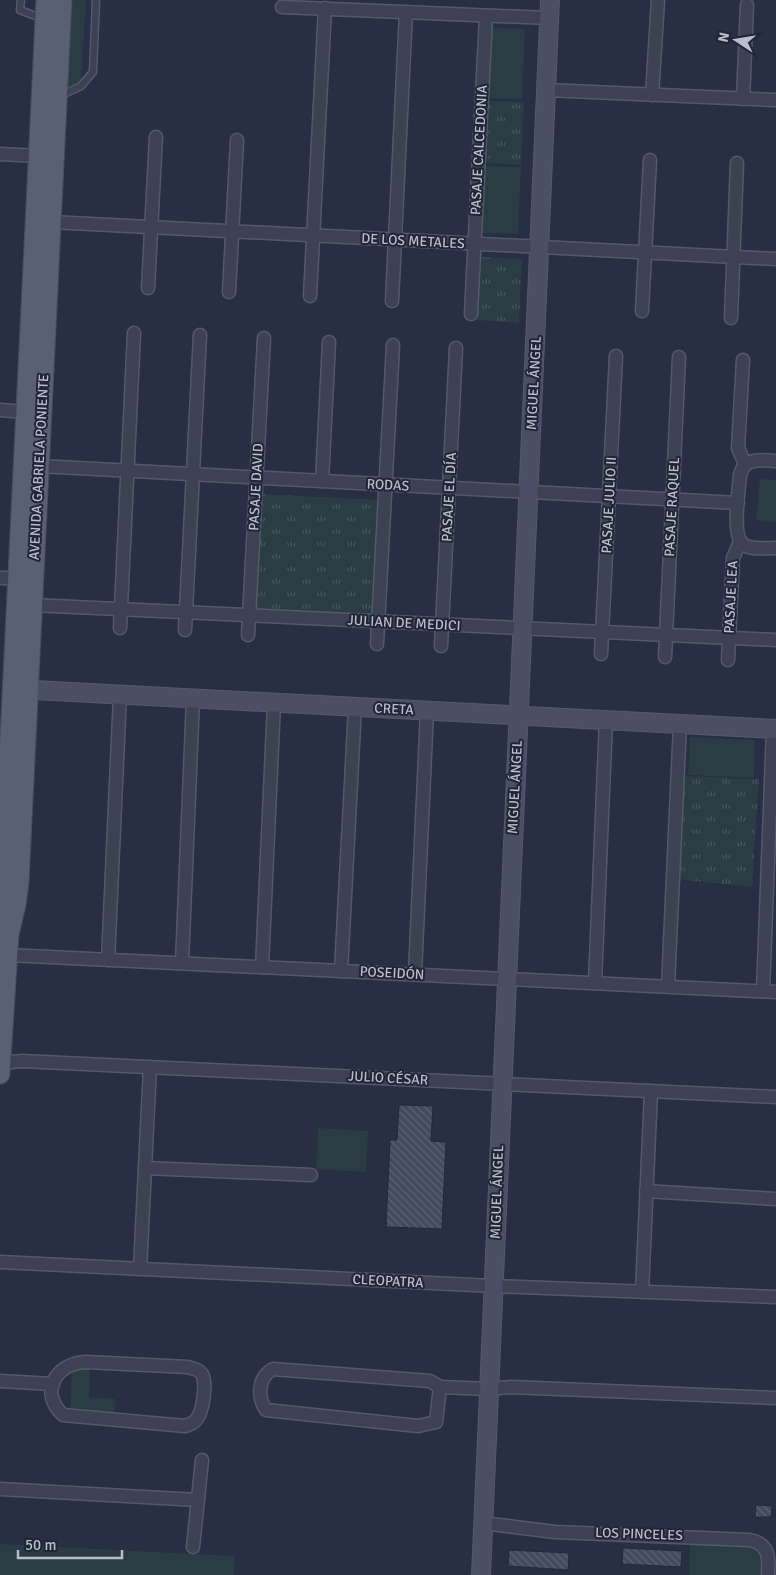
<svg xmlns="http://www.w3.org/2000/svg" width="776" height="1575" viewBox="0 0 776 1575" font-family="Signika,sans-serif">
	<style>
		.grass { fill: #2a3c44 }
		.park { fill: url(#park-tufts) }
		.building { fill: url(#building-back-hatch); stroke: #23283a }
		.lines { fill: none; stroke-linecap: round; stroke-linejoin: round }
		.lane-casing { stroke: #54596a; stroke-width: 9 }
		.street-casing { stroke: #54596a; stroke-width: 15 }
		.secondary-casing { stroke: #54596a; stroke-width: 20 }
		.primary-casing { stroke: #464a5c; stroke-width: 21 }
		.lane { stroke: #3c4153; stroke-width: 6 }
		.street { stroke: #3c4153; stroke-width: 12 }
		.secondary { stroke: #4a4f66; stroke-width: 18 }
		.primary { stroke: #5a6073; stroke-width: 19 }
		.labels { text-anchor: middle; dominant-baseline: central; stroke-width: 4; stroke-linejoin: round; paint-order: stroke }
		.street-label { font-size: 14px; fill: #b9bdcc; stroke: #202638 }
	</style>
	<defs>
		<pattern id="park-tufts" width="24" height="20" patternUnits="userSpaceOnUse" patternTransform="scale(1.25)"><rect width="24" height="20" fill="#2a3c44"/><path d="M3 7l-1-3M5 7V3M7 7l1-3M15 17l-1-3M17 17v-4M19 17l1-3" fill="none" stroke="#47565e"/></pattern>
		<pattern id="building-back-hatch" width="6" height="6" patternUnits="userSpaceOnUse" patternTransform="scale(1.25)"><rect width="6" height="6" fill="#424960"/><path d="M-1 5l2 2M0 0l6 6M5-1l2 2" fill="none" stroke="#5b6176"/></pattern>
	</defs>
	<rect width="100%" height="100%" fill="#282e43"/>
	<g class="grass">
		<polygon points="59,0 86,0 81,84 54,95"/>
		<polygon points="490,28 525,29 522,99 488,98"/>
		<polygon points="484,166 521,167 518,234 481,233"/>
		<polygon points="760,479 776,480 776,522 756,520"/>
		<polygon points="690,737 755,740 754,778 688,775"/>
		<polygon points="318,1128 368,1131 366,1172 316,1169"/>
		<polygon points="72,1369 90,1370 89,1397 115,1399 115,1416 70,1415"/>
		<polygon points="0,1544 235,1556 234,1575 0,1575"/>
		<polygon points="690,1544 758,1547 763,1555 762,1575 689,1575"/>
	</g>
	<g class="park">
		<polygon points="488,101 524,102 521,165 486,163"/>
		<polygon points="482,257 522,259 519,323 477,320"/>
		<polygon points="262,494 379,500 375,615 255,609"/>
		<polygon points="682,776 759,779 752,887 675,879"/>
	</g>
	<g class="building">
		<polygon points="399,1105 433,1106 431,1141 446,1142 442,1229 386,1227 390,1140 397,1140"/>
		<polygon points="756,1505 772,1506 771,1517 755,1517"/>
		<polygon points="623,1548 682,1551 681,1567 622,1564"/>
		<polygon points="509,1550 569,1553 568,1570 508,1566"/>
	</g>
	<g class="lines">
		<g class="lane-casing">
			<g id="lane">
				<polyline points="21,0 20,10 43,19"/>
				<polyline points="60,96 81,86 93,72 96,0"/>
			</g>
		</g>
		<g class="street-casing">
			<g id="street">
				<polyline points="282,7 549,18"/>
				<polyline points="546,90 776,100"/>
				<polyline points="652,95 658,0"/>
				<polyline points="743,99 747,5"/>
				<polyline points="0,154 38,156"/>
				<polyline points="51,222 776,259"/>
				<polyline points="148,288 156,137"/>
				<polyline points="229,292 237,140"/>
				<polyline points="310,296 325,8"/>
				<polyline points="392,301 406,12"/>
				<polyline points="642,311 650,160"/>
				<polyline points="471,314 486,16"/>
				<polyline points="731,318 737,163"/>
				<polyline points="743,360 738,448 745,464"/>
				<polyline points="0,410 26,412"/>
				<path d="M 776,461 C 761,460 744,457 740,475 C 739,490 731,537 744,545 C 752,550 767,548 776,548"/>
				<polyline points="39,466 738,503"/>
				<polyline points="322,481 329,342"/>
				<polyline points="0,578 18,578"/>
				<polyline points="32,605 776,640"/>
				<polyline points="120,628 134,333"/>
				<polyline points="185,630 200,335"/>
				<polyline points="248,635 264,338"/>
				<polyline points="377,644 393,345"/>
				<polyline points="441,646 456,348"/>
				<polyline points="601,654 616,356"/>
				<polyline points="665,657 679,357"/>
				<polyline points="728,660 733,558 740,542"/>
				<polyline points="8,955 776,992"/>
				<polyline points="108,960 120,695"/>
				<polyline points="182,963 193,699"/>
				<polyline points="262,967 274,703"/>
				<polyline points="341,971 355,707"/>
				<polyline points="415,974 427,711"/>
				<polyline points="595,983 606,720"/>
				<polyline points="668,986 680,724"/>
				<polyline points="763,991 773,729"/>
				<polyline points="0,1063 22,1061 776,1097"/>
				<polyline points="145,1168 311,1175"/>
				<polyline points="646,1191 776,1199"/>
				<polyline points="0,1262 493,1286 776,1297"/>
				<polyline points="140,1269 150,1067"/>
				<polyline points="642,1292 651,1091"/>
				<path d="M 86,1362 L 188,1367 C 193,1369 199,1369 202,1374 C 207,1383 203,1409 198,1417 C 195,1423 190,1424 185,1426 L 63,1415 C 39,1393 55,1363 86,1362 Z"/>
				<path d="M 273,1369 L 430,1381 L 440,1387 L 436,1422 L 418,1426 L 266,1410 C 257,1397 258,1377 273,1369 Z"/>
				<polyline points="0,1381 53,1384"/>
				<polyline points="440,1387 489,1389 511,1387 776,1398"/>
				<polyline points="0,1489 198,1500"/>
				<path d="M 483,1523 L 555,1532 L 750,1540 C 770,1544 769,1559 768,1575"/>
				<polyline points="193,1547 202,1460"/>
			</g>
		</g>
		<g class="secondary-casing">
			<g id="secondary">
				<polyline points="15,689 776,729"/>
				<polyline points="481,1575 550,0"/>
			</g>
		</g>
		<g class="primary-casing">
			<g id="primary">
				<polyline points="7,927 3,880 46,0"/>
				<polyline points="0,1074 9,934 16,905 19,882 62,0"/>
			</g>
		</g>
		<use href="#lane" class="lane"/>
		<use href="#street" class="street"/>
		<use href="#secondary" class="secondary"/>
		<use href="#primary" class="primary"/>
	</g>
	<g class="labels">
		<g class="street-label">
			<text transform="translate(479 150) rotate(-87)">PASAJE CALCEDONIA</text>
			<text transform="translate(413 241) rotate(3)">DE LOS METALES</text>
			<text transform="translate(534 383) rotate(-87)">MIGUEL ÁNGEL</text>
			<text transform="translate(39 467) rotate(-87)">AVENIDA GABRIELA PONIENTE</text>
			<text transform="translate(388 485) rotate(3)">RODAS</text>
			<text transform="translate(256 487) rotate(-87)">PASAJE DAVID</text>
			<text transform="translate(449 497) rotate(-87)">PASAJE EL DÍA</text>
			<text transform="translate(609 505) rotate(-87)">PASAJE JULIO II</text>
			<text transform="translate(672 507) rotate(-87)">PASAJE RAQUEL</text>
			<text transform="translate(731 597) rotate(-87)">PASAJE LEA</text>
			<text transform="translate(404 623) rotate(3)">JULIAN DE MEDICI</text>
			<text transform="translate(394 709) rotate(3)">CRETA</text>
			<text transform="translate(515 787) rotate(-87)">MIGUEL ÁNGEL</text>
			<text transform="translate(392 973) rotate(3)">POSEIDÓN</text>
			<text transform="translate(388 1078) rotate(3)">JULIO CÉSAR</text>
			<text transform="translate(497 1192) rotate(-88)">MIGUEL ÁNGEL</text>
			<text transform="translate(388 1281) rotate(3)">CLEOPATRA</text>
			<text transform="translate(639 1534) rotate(2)">LOS PINCELES</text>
		</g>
	</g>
	<g transform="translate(736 40) rotate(282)" stroke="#202638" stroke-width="4" paint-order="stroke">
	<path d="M0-4L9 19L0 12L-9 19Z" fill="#b9bdcc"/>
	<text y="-8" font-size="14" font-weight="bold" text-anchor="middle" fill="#b9bdcc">N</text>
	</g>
	<path d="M18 1550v8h104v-8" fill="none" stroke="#b9bdcc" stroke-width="2.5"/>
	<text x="25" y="1550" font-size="15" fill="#b9bdcc" stroke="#202638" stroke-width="4" paint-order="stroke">50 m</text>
</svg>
